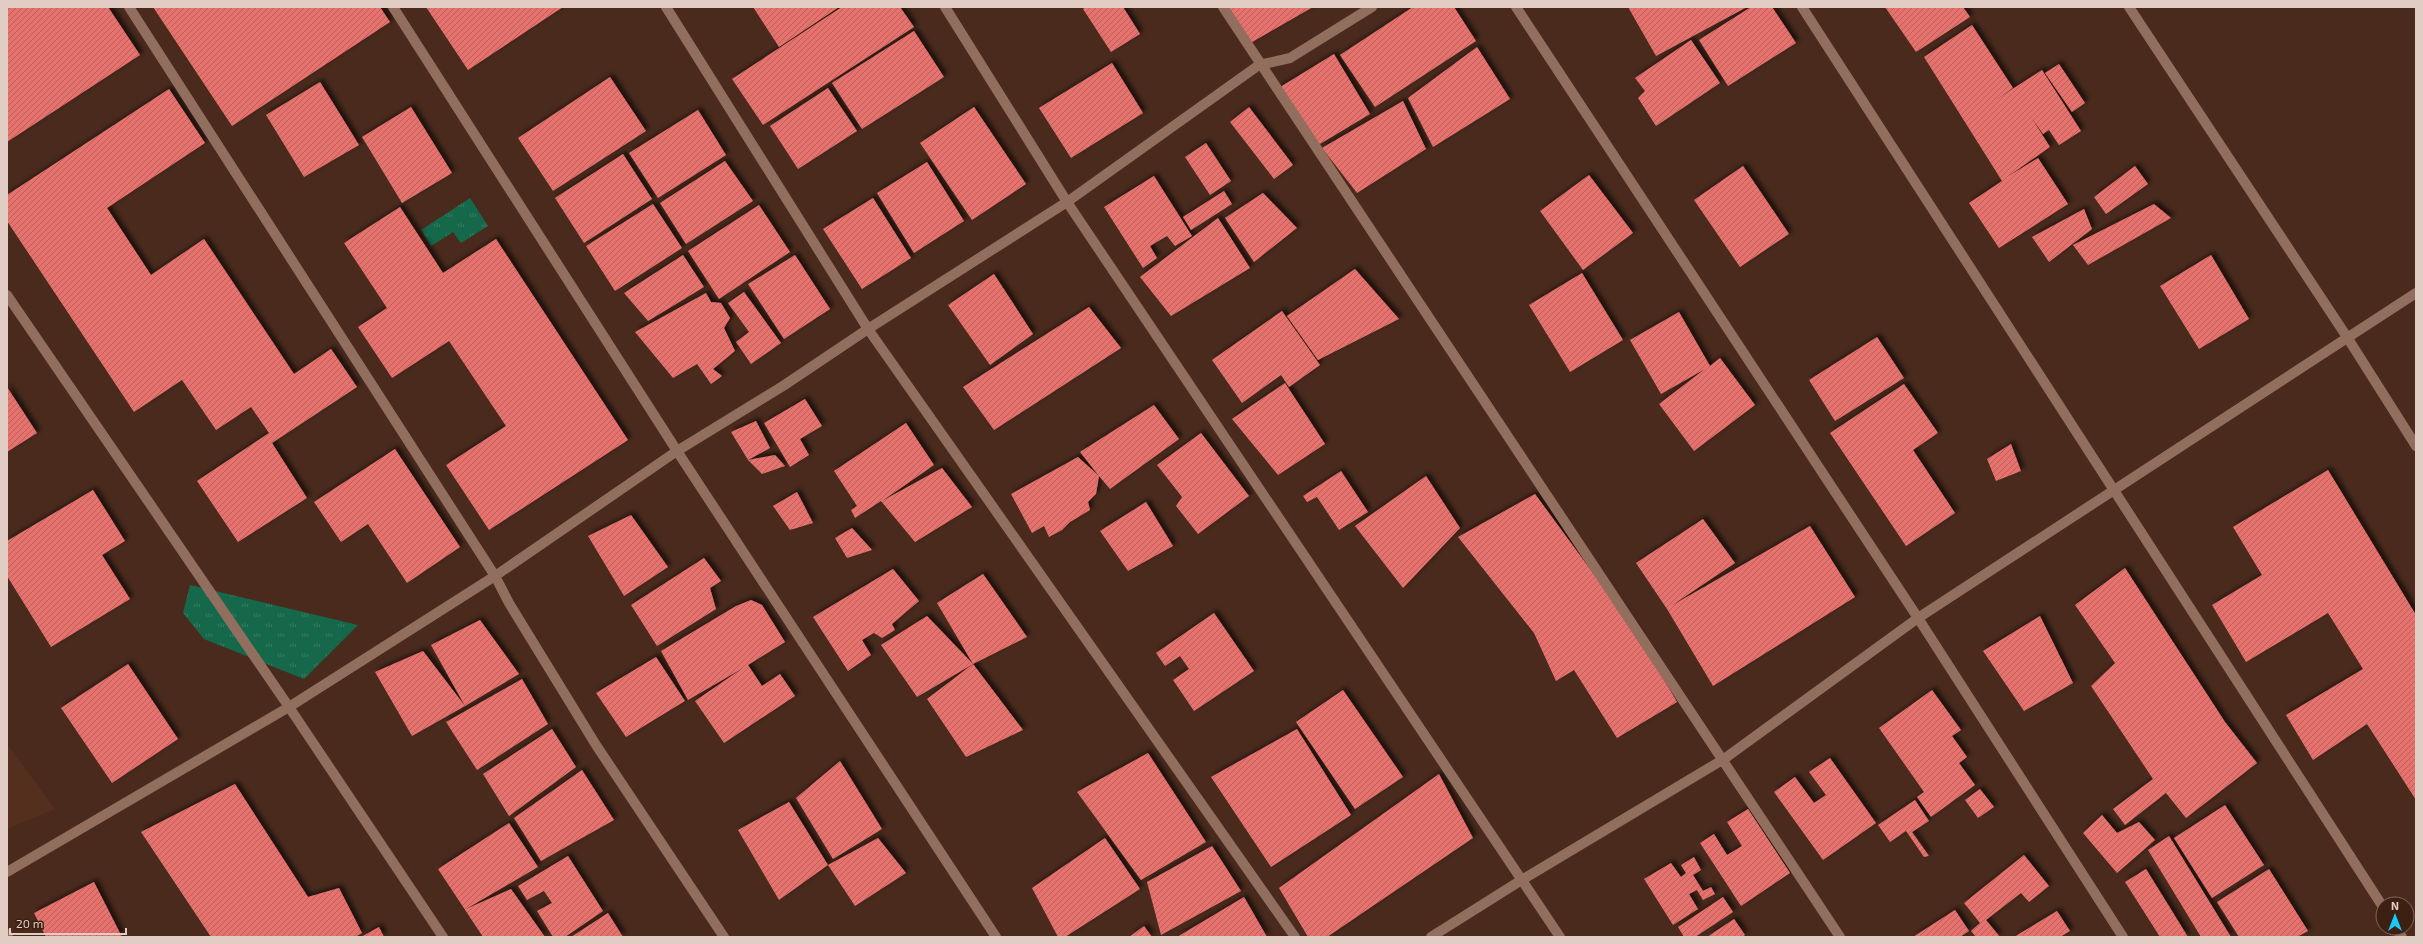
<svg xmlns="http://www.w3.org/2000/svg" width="2423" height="944" viewBox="0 0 2423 944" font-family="'Exo 2',sans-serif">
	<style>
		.built { fill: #542f1e }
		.grass { fill: url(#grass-tufts) }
		.building { fill: url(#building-hatch); filter: url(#shadow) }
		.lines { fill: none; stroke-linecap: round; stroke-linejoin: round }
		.minor { stroke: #926e5f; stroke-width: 10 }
	</style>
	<defs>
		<pattern id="grass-tufts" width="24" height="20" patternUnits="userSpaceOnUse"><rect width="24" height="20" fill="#16684b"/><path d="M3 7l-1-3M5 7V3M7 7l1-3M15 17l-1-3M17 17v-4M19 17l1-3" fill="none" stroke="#387c63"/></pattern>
		<pattern id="building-hatch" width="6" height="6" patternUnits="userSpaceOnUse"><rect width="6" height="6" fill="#e7726d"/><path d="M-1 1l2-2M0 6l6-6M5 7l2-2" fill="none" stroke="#b6625e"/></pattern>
		<filter id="shadow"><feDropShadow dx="3.5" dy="-3.5" stdDeviation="2" flood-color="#0009"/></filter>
	</defs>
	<rect width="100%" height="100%" fill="#492a1d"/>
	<polygon class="built" points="7,744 55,809 7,829"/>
	<g class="grass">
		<polygon points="470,198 488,226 461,243 453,232 431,246 421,230"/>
		<polygon points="190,585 358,625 304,679 204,639 183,613"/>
	</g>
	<g class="building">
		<polygon points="7,7 108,7 140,55 7,142"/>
		<polygon points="153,7 380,7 390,22 232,126"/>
		<polygon points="426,7 563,7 468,70"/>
		<polygon points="753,7 839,7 779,47"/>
		<polygon points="842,7 900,7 914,27 763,125 732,79"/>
		<polygon points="1086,7 1123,7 1140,34 1111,52 1083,9"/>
		<polygon points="1225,7 1313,7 1247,45"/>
		<polygon points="1413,7 1454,7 1476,41 1375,107 1340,55"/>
		<polygon points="1628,7 1747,7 1656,56"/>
		<polygon points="1751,7 1772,7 1796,43 1728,86 1699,40"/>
		<polygon points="1885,7 1963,7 1970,17 1916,52"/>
		<polygon points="1972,25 2013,88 1994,101 2042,70 2081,131 2059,145 2049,130 2043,134 2031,117 2050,147 2007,177 2038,158 2068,204 1999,248 1969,203 2002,181 1924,57"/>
		<polygon points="914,31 944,77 862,129 832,83"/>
		<polygon points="1691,40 1720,83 1656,126 1638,98 1645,91 1635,78"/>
		<polygon points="1477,47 1510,99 1433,147 1408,98"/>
		<polygon points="1334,54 1370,114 1315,147 1277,89"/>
		<polygon points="1112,63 1143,113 1071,158 1039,108"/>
		<polygon points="2059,64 2085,103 2072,112 2045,73"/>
		<polygon points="610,77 646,131 553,191 518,138"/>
		<polygon points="320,82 359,145 304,177 266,115"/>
		<polygon points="828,88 857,131 798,169 770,126"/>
		<polygon points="169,89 205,143 107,208 151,275 204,239 294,374 331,349 357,387 272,443 307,498 238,542 197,481 269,433 251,407 216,430 182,380 134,412 7,221 7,195"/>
		<polygon points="1403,101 1426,149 1357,193 1322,148"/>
		<polygon points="411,107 452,173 402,203 362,137"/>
		<polygon points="974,107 1026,184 972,220 920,143"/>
		<polygon points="1249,107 1293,165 1274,179 1230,122"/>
		<polygon points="698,110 726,155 658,198 629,153"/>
		<polygon points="1206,143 1231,181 1210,195 1185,157"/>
		<polygon points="623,154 652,199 584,243 555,198"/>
		<polygon points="725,161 753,201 686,244 660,203"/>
		<polygon points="927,162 964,221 914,253 877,193"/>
		<polygon points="1743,166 1789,234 1740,267 1694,200"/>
		<polygon points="2135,166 2148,184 2106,214 2094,197"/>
		<polygon points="1589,175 1633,233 1583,270 1540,211"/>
		<polygon points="1154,176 1192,236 1175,246 1167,236 1150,246 1157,258 1143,268 1104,207"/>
		<polygon points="1224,191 1232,204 1191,230 1183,217"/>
		<polygon points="1263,193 1297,228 1254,262 1225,218"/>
		<polygon points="873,198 911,258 862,289 823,229"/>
		<polygon points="653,204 682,248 615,291 586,246"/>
		<polygon points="2154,204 2171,218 2088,265 2073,245"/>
		<polygon points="759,205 790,252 719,299 688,251"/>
		<polygon points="400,207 443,273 496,239 628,440 489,530 446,465 506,426 449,341 392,378 358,327 387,308 344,243"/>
		<polygon points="2084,209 2092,229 2049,262 2032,237"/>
		<polygon points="1218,218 1250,268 1171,316 1140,277"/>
		<polygon points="683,255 704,287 648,321 624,293"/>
		<polygon points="795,255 830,309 784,339 748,284"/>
		<polygon points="2211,255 2249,319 2199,349 2160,286"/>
		<polygon points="1355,269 1399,319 1318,360 1287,316"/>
		<polygon points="1582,273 1623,340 1570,372 1529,305"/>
		<polygon points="994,274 1033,334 990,365 948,305"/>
		<polygon points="744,292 781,343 751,364 736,342 749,332 728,303"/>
		<polygon points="706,293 711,302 721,303 730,318 724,328 735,351 713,369 722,376 711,384 697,364 673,378 635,332"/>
		<polygon points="1089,307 1121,348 994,430 963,387"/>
		<polygon points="1282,311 1320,365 1289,387 1281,375 1242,403 1212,360"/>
		<polygon points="1679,312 1710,366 1720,358 1755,405 1694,451 1659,404 1705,369 1661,394 1630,340"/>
		<polygon points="1877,337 1904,378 1835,421 1809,380"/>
		<polygon points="1285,383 1325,444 1278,475 1232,419"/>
		<polygon points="1904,384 1938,433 1913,450 1955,513 1906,546 1830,433"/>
		<polygon points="7,387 37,433 7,452"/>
		<polygon points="805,399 822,426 800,439 809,455 790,467 764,423"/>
		<polygon points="1154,405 1179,439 1110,489 1099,476 1096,494 1088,502 1090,510 1070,522 1062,530 1049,537 1044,526 1032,533 1011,494 1078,457 1099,476 1080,452"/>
		<polygon points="756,421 770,448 748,460 731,432"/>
		<polygon points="906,423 934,465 882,501 942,468 972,507 915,542 881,501 855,518 851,510 857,506 834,471"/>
		<polygon points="1201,433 1249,496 1198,534 1176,506 1182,497 1157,465"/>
		<polygon points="2011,444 2021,471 1996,481 1987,459"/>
		<polygon points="395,449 460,547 407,583 368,524 341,542 314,502"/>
		<polygon points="775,455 785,466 762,474 748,460"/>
		<polygon points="2328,470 2416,615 2416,800 2367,724 2313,760 2286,715 2363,669 2328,613 2246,662 2212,605 2262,575 2233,527"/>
		<polygon points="1341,471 1368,512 1339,530 1317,497 1307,502 1303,496"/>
		<polygon points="1426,476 1460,528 1403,588 1355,526"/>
		<polygon points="93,490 125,541 102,555 130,599 51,647 7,576 7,541"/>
		<polygon points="797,492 813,523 790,530 773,506"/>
		<polygon points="1535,494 1634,629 1677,702 1617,738 1574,670 1556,681 1534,633 1458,537"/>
		<polygon points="1146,502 1173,546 1128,571 1100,531"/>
		<polygon points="631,515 668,567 624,596 588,536"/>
		<polygon points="1703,519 1735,563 1671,606 1810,526 1855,597 1713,686 1667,609 1636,563"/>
		<polygon points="852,528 872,550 847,558 835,538"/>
		<polygon points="704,558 721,581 710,588 716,609 657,646 631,605"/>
		<polygon points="2125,568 2225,722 2257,763 2186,818 2166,793 2125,825 2113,809 2153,779 2091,686 2115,663 2075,605"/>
		<polygon points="893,569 919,601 892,624 895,630 882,638 874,633 862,640 871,655 848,671 813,617"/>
		<polygon points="983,574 1027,637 973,664 937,603"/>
		<polygon points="751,600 762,605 785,642 748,665 762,686 780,674 795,696 724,743 695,701 743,668 688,700 661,651 736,606"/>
		<polygon points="1214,613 1254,671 1194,711 1173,680 1189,669 1180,656 1165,666 1156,653"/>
		<polygon points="927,616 973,664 917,697 881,645"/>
		<polygon points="2040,616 2073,683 2024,711 1983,651"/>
		<polygon points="480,620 519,674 465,706 412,736 375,672 423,651 465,706 431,645"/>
		<polygon points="656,657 685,701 626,737 596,693"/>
		<polygon points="128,664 178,739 112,783 61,708"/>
		<polygon points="973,664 1023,730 966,757 927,699"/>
		<polygon points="522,679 548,724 477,770 446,722"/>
		<polygon points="1343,690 1403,777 1355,809 1296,722"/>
		<polygon points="1932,690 1961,730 1952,736 1967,757 1959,763 1975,785 1931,817 1917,797 1924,792 1879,728"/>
		<polygon points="552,729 576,767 509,816 483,774"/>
		<polygon points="1297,729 1351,815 1271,867 1211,777"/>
		<polygon points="1148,753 1206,842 1141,880 1077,792"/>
		<polygon points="1830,758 1876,823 1823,860 1774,792 1795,777 1814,803 1826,795 1809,772"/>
		<polygon points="840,761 882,829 833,859 796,798"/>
		<polygon points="582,770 614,820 541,861 514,818"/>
		<polygon points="1439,774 1473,838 1327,937 1308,937 1279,888"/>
		<polygon points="235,784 308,897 339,888 362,933 355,937 211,937 141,832"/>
		<polygon points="1980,789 1994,807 1978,818 1965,800"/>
		<polygon points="1915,800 1929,821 1912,832 1929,856 1924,857 1906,831 1890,842 1878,825"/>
		<polygon points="789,802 828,865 878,838 906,873 855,906 828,865 779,900 738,830"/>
		<polygon points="2225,805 2264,865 2212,898 2174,838"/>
		<polygon points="1748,809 1790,873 1741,906 1700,843 1714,834 1727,855 1742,846 1727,822"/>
		<polygon points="2102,815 2117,833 2139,822 2155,840 2117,873 2083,833"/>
		<polygon points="509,823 538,867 466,909 511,889 545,937 483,937 438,869"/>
		<polygon points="2169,836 2231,937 2201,937 2148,850"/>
		<polygon points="1105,838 1140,889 1065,937 1058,937 1032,888"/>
		<polygon points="1212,846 1241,891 1161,935 1147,882"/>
		<polygon points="2024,855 2049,886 2029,902 2021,893 1986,920 2000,937 1976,937 1971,931 1980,923 1964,903"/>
		<polygon points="568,856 603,911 565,937 553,937 537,911 552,903 544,891 527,900 518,886"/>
		<polygon points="1694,857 1701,870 1693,875 1703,891 1711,887 1715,894 1703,900 1697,890 1689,894 1698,909 1673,925 1644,879 1671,863 1681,877 1686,873 1681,865"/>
		<polygon points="2146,869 2188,937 2160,937 2125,882"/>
		<polygon points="2269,869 2308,931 2297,937 2239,937 2217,902"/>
		<polygon points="94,882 122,937 46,937 34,913"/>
		<polygon points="1244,897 1267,937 1177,937"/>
		<polygon points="1723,897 1733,912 1695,937 1684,937 1678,927"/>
		<polygon points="1955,910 1969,931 1960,937 1913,937"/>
		<polygon points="2057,911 2070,931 2060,937 2014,937"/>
		<polygon points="608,913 623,937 571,937"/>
		<polygon points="1734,919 1745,935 1742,937 1707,937"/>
		<polygon points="1144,926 1152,937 1129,937"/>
		<polygon points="379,927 384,937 361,937"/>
	</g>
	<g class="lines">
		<g class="minor">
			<polyline points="129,7 495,576 509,603 596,745 724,937"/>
			<polyline points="393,7 677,451 996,937"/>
			<polyline points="666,7 868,329 1295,937"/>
			<polyline points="945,7 1067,202 1560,937"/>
			<polyline points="1223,7 1840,937"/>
			<polyline points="1516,7 1918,618 2123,937"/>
			<polyline points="1802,7 2383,907"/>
			<polyline points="2129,7 2347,337 2416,446"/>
			<polyline points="7,295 289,707 443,937"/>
			<polyline points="7,872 289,707 495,576 677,451 783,386 868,329 1067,202 1259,65 1290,58 1372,7"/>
			<polyline points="2396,928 2402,937"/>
			<polyline points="7,934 8,937"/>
			<polyline points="1431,937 1520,881 1724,759 1918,618 2416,293"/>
		</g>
	</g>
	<rect width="2423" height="944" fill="none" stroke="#e2cdc5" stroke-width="16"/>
	<g transform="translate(2395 916)"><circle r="19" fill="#3e2013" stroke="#80655a"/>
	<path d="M0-3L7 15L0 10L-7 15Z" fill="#16cafb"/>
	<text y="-6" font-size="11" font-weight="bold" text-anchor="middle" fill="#e2cdc5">N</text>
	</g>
	<path d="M10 928v6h116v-6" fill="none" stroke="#e2cdc5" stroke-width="2"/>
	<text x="16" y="928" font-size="12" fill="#e2cdc5" stroke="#3e2013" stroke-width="3" paint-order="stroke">20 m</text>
</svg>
